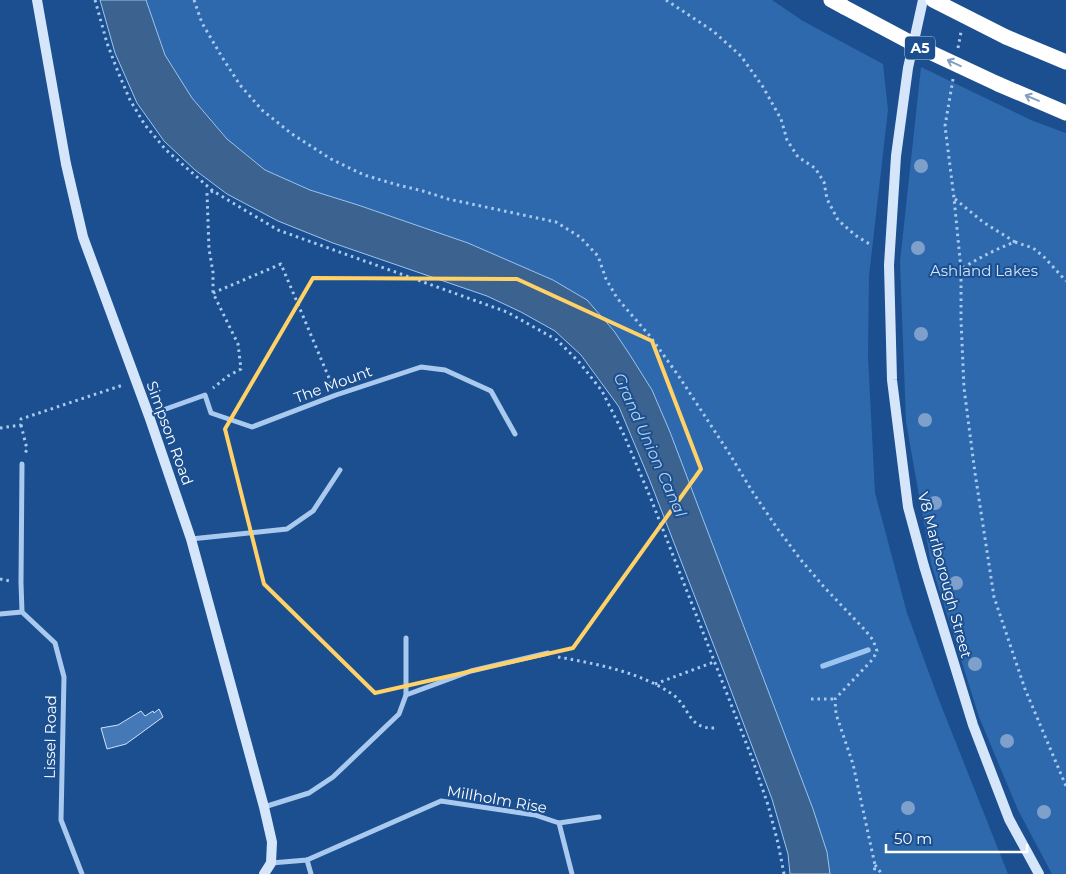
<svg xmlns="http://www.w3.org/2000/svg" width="1066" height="874" viewBox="0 0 1066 874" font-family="Montserrat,sans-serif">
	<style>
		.green { fill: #2e69ad }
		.water { fill: #3c6290; stroke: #9cc4f0 }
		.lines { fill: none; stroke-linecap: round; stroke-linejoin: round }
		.stream { stroke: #9cc4f0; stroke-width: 5.5 }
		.building { fill: #4478b7; stroke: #cfe3fa }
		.path { stroke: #a9c9ee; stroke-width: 3; stroke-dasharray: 2.5 4; stroke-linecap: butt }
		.street { stroke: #a9c9ee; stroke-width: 5 }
		.secondary { stroke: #d6e6fa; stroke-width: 10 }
		.highway { stroke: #fff; stroke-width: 15 }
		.highway-bridge { stroke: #fff; stroke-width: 15 }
		.tree { fill: #7ea0ca }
		.oneway { stroke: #829ec1 }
		.marked { fill: none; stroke: #ffd166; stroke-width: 4; stroke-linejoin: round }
		.labels { text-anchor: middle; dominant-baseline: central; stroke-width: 4; stroke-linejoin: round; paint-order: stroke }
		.shield { fill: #1b4f8f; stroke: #bbcadd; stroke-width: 1 }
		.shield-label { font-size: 14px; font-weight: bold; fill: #fff }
		.park-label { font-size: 15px; fill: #cfe3fa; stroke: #1b4f8f }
		.street-label { font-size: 15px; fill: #fff; stroke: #1b4f8f }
		.water-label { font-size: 16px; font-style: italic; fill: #b5d3f5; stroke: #1b4f8f }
	</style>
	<rect width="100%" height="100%" fill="#1b4f8f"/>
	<g class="green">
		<polygon points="146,0 772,0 803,21 883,64 888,110 869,276 868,357 875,493 907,613 937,695 1008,874 830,874 827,852 813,809 670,432 652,390 630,355 614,331 587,300 553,280 468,243 358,205 310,190 265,170 227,139 192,98 165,55"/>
		<polygon points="921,67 1033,121 1066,133 1066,874 1052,874 1018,810 979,717 931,563 906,422 900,262"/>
	</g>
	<polygon class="water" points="100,0 146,0 165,55 192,98 227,139 265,170 310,190 358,205 468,243 553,280 587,300 614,331 630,355 652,390 670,432 813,809 827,852 830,874 790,874 788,854 772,799 724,672 650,481 619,407 581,355 555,331 521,312 487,296 333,243 278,221 227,194 195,170 164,141 137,103 115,53"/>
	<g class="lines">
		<polyline class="stream" points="823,666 868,650"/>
	</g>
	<polygon class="building" points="159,709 163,717 126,744 107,749 101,728 118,725 141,711 145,716 153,711 154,713"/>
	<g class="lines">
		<g class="path">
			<polyline points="95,0 107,43 118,72 130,100 145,125 166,150 213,191 278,230 507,312 557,340 579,362 602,391 624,435 651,499 752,758 768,805 778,843 784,874"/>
			<polyline points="194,0 202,23 222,57 240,85 262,110 292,134 331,159 364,175 398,185 423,191 448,199 556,222 580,237 598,256 606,279 617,298 649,335 678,375 729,453 752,491 777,528 801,560 824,587 865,630 873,640 877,651 873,659 835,699 836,714 853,764 875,865 874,874"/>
			<polyline points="666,0 713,31 741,56 763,87 781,119 787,140 798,157 815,168 824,182 827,199 838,220 855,235 871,245"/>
			<polyline points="958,48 961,32"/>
			<polyline points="953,79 945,126 954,198 961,269 961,320 964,388 975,473 994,597 1025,689 1066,786"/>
			<polyline points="213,191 207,193 209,249 213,272 213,293 238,344 241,369 228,376 213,388"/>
			<path d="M 955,199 L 983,222 L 1015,242 C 996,249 979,258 961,269"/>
			<polyline points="1015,242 1033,248 1044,257 1066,281"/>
			<polyline points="213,293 281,264 332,385"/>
			<polyline points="21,425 27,449 25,454"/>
			<polyline points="0,428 21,425 21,419 123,385"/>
			<polyline points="0,579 10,581"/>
			<path d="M 558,657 C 597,664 640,672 672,694 C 690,706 687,730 716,728"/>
			<polyline points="655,684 714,662"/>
			<polyline points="811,699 835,699"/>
			<polyline points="875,865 882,874"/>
		</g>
		<g class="street">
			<polyline points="149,415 205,395 211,413 252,427 336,395 421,367 445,370 491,391 515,434"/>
			<polyline points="22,464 21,583 22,612 55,643 64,677 61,820 82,874"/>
			<polyline points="191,539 287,529 313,511 340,470"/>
			<polyline points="0,614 22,612"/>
			<polyline points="406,695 406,638"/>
			<polyline points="264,807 309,793 333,777 399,714 406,695 471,671 548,653"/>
			<polyline points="559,823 599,817"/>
			<polyline points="307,860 311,874"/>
			<polyline points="271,863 307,860 441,801 535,815 559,823 572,874"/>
		</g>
		<g class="secondary">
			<polyline points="37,0 66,164 83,237 149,416 191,539 264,807 272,842 271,863 264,874"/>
			<polyline points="923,0 908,68 896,156 889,265 892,380 908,507 924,566 973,725 1009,819 1039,874"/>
		</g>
		<g class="highway">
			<polyline points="831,0 844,7"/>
			<polyline points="1006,37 1066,62"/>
			<polyline points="998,84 1066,113"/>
		</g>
		<g class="highway-bridge">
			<polyline points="933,0 1006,37"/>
			<polyline points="844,7 921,48 998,84"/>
		</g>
	</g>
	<g class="tree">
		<circle cx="921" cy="166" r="7"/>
		<circle cx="918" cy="248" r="7"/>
		<circle cx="921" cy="334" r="7"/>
		<circle cx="925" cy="420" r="7"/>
		<circle cx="935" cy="503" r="7"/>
		<circle cx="956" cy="583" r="7"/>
		<circle cx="975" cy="664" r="7"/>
		<circle cx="1007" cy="741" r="7"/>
		<circle cx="908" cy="808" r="7"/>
		<circle cx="1044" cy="812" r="7"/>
	</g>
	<defs><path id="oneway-shaft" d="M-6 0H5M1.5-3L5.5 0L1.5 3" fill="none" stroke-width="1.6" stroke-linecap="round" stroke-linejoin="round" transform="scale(1.25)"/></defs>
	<g class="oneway">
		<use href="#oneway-shaft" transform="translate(954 63) rotate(-155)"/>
		<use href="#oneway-shaft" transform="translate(1032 98) rotate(-157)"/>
	</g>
	<path class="marked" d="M 313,278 L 517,279 L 652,341 L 701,469 L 573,648 L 375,693 L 264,584 L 225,429 Z"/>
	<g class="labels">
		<rect class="shield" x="905" y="36.5" width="30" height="23" rx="4"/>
		<g class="shield-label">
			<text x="920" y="48">A5</text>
		</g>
		<g class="park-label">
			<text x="984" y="270">Ashland Lakes</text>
		</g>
		<g class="street-label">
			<text transform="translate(333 384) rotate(-20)">The Mount</text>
			<text transform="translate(170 433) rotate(70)">Simpson Road</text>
			<text transform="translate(945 575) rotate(75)">V8 Marlborough Street</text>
			<text transform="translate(50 737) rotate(-89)">Lissel Road</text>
			<text transform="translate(497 799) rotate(10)">Millholm Rise</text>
		</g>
		<g class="water-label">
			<text transform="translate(650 445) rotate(66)">Grand Union Canal</text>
		</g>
	</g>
	<path d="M886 844v8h141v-8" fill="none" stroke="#ffffff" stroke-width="2.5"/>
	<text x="894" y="844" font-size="15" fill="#ffffff" stroke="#1b4f8f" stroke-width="4" paint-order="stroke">50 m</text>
</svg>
